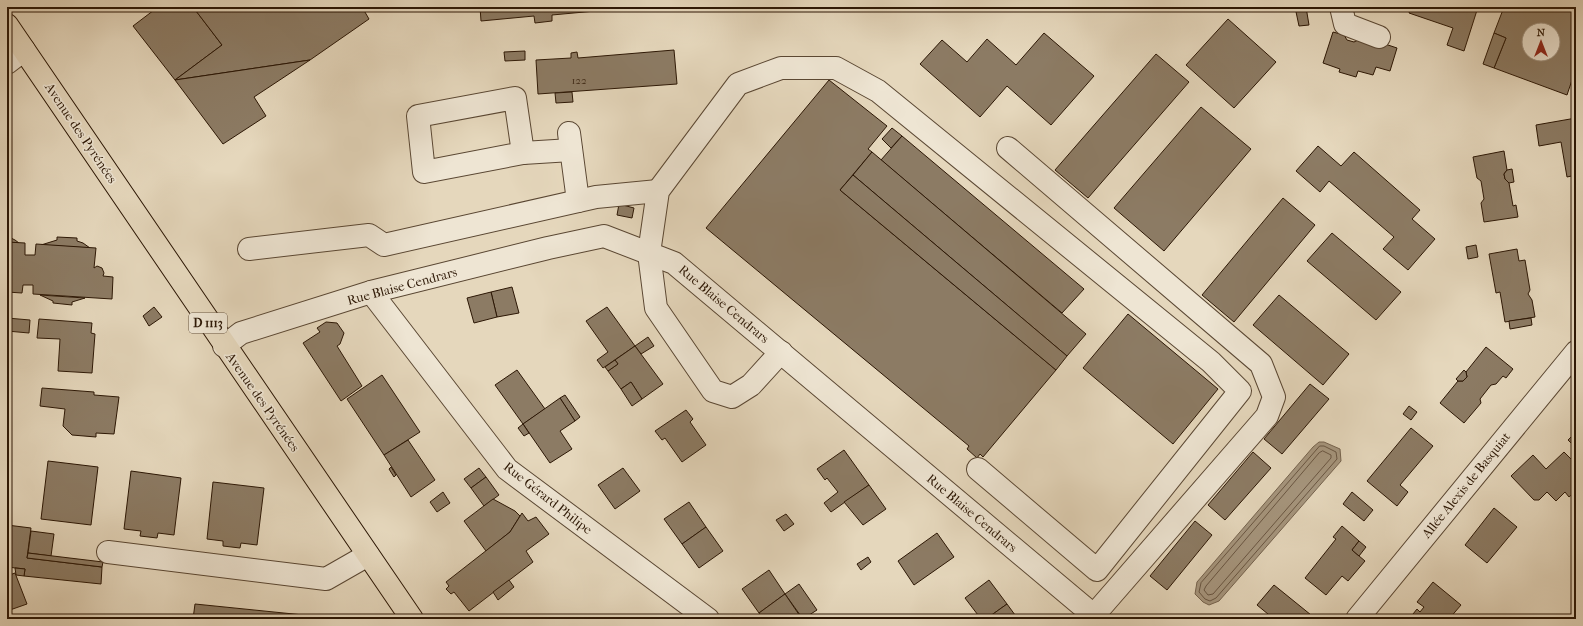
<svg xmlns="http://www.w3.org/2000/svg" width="1583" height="626" viewBox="0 0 1583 626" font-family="'IM FELL French Canon',serif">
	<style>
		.water { fill: #a6967e; stroke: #75634e }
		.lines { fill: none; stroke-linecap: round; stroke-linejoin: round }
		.shore { stroke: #695642; stroke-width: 1 }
		.building { fill: #8c7b64; stroke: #2c1705; fill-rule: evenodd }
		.minor-casing { stroke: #5a4733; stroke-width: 24 }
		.major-casing { stroke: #2c1705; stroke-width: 24 }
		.minor { stroke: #eee5d3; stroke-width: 22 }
		.major { stroke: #e5d7bc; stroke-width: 22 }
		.labels { text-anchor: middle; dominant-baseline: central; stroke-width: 3.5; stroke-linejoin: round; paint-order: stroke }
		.number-label { font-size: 11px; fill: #44301d }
		.shield { fill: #eee5d3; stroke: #665543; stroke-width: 1 }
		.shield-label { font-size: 12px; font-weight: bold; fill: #2c1705 }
		.street-label { font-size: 13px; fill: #2c1705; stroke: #eee5d3 }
	</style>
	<rect width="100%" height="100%" fill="#e5d7bc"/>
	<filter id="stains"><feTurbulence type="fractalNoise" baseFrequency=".005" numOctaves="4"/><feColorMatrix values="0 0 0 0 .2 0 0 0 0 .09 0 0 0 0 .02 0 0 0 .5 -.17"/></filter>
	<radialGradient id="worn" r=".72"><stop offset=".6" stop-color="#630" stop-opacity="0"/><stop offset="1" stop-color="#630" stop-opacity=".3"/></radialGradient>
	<polygon class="water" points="1319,442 1324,442 1340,449 1341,461 1219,601 1209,605 1203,602 1195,594 1197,582 1313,447"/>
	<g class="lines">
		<g class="shore">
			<polygon points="1320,446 1324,446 1336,452 1337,459 1216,598 1210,601 1205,599 1199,592 1201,583"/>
			<polygon points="1323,451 1331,455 1331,458 1213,594 1208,595 1204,590 1206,586 1319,453"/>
		</g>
	</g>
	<g class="building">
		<polygon points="158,7 193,7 222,45 175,80 133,26"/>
		<polygon points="193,7 362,7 369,19 310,60 175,80 222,45"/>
		<polygon points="480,7 605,7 606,10 552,15 552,21 535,23 534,16 481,21"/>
		<polygon points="1295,7 1306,7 1309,25 1299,26"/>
		<polygon points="1411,7 1478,7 1464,51 1447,45 1453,28 1409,13"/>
		<path d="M 1504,7 L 1576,7 L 1576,68 L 1567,95 L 1494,68 L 1506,38 L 1494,33 ZM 1529,30 L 1553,30 L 1553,54 L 1529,54 Z"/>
		<polygon points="1228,19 1276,62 1234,108 1186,65"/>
		<polygon points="1333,32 1344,35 1347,40 1354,42 1358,40 1370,39 1397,48 1390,71 1376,67 1373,75 1358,71 1356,77 1339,72 1340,69 1323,63"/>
		<polygon points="1044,33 1094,76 1051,125 1007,86 980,117 920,64 942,40 967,62 987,39 1016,65"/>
		<polygon points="1494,33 1506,38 1494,68 1483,64"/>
		<polygon points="674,50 677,84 538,94 536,60 571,58 571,53 577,52 578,58"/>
		<polygon points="525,51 525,60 505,61 504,52"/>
		<polygon points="1156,54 1189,82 1088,198 1055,170"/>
		<polygon points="310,60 254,97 266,116 223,144 175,80"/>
		<polygon points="829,80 887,126 868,149 872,152 840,190 1056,370 983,457 980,454 977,458 967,449 969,446 706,228"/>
		<polygon points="572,92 573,102 556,103 555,93"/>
		<polygon points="1201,107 1251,149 1164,251 1114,208"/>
		<polygon points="1576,118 1576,175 1567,177 1561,142 1539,146 1536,125"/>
		<polygon points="892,128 902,136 891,148 882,139"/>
		<polygon points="902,136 1084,289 1062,313 881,160"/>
		<polygon points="1318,146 1341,166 1354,152 1420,210 1412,219 1435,239 1408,270 1383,249 1394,237 1329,181 1320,192 1296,171"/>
		<polygon points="1504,151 1507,170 1504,174 1505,179 1509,183 1513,206 1516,205 1518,217 1484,222 1481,203 1484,199 1481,181 1477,178 1473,157"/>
		<polygon points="872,152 1086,334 1067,356 853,175"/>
		<polygon points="1512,169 1514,182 1509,183 1505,179 1504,174 1507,170"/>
		<polygon points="853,175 1067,356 1056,370 840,190"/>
		<polygon points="1283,198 1315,225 1234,322 1202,295"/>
		<polygon points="619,204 634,208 632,218 617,215"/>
		<polygon points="1332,233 1401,292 1376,320 1307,261"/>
		<polygon points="7,236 15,240 19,243 7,242"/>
		<polygon points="57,237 77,238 77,241 83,243 90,248 41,245 57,240"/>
		<polygon points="7,242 25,243 25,255 35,255 36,244 96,248 94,268 97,266 102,268 104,273 103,276 113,277 112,299 33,294 33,285 23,285 22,293 7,292"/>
		<polygon points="1476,245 1478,257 1468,259 1466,247"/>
		<polygon points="1517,249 1519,261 1525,260 1530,290 1528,294 1532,300 1535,317 1505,322 1500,292 1496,293 1489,254"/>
		<polygon points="512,287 519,313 497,317 491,292"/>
		<polygon points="491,292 497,317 474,323 467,298"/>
		<polygon points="40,295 85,298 72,302 72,305 53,303 53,301"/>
		<polygon points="1279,295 1349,354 1323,385 1253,325"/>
		<polygon points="154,307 162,317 149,326 143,316"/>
		<polygon points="607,307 635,346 603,368 597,360 608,352 586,321"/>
		<polygon points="1128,314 1218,389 1173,444 1083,368"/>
		<polygon points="7,318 30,320 29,333 7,331"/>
		<polygon points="1531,318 1532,325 1510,329 1509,321"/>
		<polygon points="39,319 92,323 91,333 95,334 92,373 58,371 60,339 37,338"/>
		<polygon points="326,322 337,323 344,333 340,344 337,346 362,386 341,401 303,343 320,332 317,328"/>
		<polygon points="648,337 654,346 641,354 635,346"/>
		<polygon points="635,346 663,384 642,399 631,382 621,389 608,371 618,364 615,360"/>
		<polygon points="1486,347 1513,369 1506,378 1503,376 1496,384 1491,385 1480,399 1481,403 1464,423 1440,403 1458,381 1463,381 1467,377 1466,372"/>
		<polygon points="615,360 618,364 608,371 605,367"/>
		<polygon points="517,370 545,409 523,424 495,385"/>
		<polygon points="1464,370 1466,372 1467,377 1463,381 1458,381 1456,379"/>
		<polygon points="382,375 420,432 384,455 347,399"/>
		<polygon points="631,382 642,399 632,406 621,389"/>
		<polygon points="1310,384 1329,399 1282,454 1264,439"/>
		<polygon points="42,388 94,392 94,395 119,397 114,434 96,433 96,437 72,435 63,426 65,409 40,406"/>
		<polygon points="565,395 580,417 575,421 560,398"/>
		<polygon points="560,398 575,421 560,431 572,449 550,463 523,424"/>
		<polygon points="1409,406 1417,412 1411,420 1403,414"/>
		<polygon points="686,410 693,419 690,422 706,445 682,462 665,438 662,440 655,431"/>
		<polygon points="523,424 529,433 524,436 518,428"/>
		<polygon points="1411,428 1433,446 1400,485 1408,492 1397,506 1367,481"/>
		<polygon points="1576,432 1576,438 1571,443 1568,440"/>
		<polygon points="408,440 435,480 411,497 384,455"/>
		<polygon points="844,450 869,485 831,512 824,503 838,492 827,478 825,480 817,469"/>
		<polygon points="1253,452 1271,468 1225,520 1208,505"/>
		<polygon points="1564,452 1576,464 1576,475 1571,480 1576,485 1576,491 1569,497 1565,492 1556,501 1547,492 1539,500 1534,500 1511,476 1533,455 1546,469"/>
		<polygon points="48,461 98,467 91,525 41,519"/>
		<polygon points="391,467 396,475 394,477 389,469"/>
		<polygon points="479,468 486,477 471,488 464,479"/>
		<polygon points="623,468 640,491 615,509 598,485"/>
		<polygon points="131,471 181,478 174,535 158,533 157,538 140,536 141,531 124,529"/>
		<polygon points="486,477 499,495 484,506 471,488"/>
		<polygon points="213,482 264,488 257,545 241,543 240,548 223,546 223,541 207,539"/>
		<polygon points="869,485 886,509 863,525 844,502"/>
		<polygon points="443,492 450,503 437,512 430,502"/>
		<polygon points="1352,492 1373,510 1364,521 1343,504"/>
		<polygon points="493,499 515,511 520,516 510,532 486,551 464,521"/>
		<polygon points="689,502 706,527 682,544 664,519"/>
		<polygon points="1494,508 1517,527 1487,563 1465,545"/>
		<polygon points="522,513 528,521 536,517 549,534 526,551 533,562 469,611 454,592 451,594 446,589 449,586 446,582 510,532"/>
		<polygon points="786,514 794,524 784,531 776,520"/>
		<polygon points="1195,521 1212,535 1167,590 1150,576"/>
		<polygon points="7,525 31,528 27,558 102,567 101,584 24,576 25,569 7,567"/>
		<polygon points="1342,526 1359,541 1352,550 1365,561 1348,581 1342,576 1326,595 1305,578 1336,539 1333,537"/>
		<polygon points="706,527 723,551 699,568 682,544"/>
		<polygon points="31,531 54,534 51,556 28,553"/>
		<polygon points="937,533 954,557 914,585 898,561"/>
		<polygon points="1359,541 1366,547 1359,556 1352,550"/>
		<polygon points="28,553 103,562 102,567 27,558"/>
		<polygon points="868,557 871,562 861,570 857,564"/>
		<polygon points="15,568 25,569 24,576 16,575"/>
		<polygon points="769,570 785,594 759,613 742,589"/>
		<polygon points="15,573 27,604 7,611 7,576"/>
		<polygon points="509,580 514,587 498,600 493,592"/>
		<polygon points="989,580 1007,604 986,619 981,619 965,598"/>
		<polygon points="1433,582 1461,605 1449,619 1409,619 1417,609 1420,612 1424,607 1417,602"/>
		<polygon points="799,584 817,610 803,619 785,594"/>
		<polygon points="1274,585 1316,619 1274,619 1257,605"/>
		<polygon points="785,594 802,619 763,619 759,613"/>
		<polygon points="195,604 343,619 193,619"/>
		<polygon points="1007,604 1018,619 986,619"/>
	</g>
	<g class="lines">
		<g class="minor-casing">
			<g id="minor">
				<polyline points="1341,7 1345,24 1379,37"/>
				<polyline points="7,63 24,50"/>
				<polygon points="515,98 523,153 424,172 418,116"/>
				<polyline points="569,133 578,201"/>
				<polyline points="1008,148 1261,364 1274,397 1267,416 1094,615"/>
				<polyline points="523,153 571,150"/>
				<polyline points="249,249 369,235 384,245 596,197 658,191"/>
				<polyline points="371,292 507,469 708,619"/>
				<polyline points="224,346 241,333 371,292 548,248 604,236 674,263 1098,619"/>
				<polyline points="781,352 751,385 732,397 713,391 656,308 649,253 658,191 738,84 781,68 836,68 878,91 1211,362 1240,391 1097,570 978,469"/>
				<polyline points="108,552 326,579 368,555"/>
				<polyline points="1357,619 1576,352"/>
			</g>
		</g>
		<g class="major-casing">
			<polyline id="major" points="7,25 412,619"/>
		</g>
		<use href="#minor" class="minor"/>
		<use href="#major" class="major"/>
	</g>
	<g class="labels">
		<g class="number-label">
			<text x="579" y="80">122</text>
		</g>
		<rect class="shield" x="189" y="313" width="38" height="20" rx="3"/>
		<g class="shield-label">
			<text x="208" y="323">D 1113</text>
		</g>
		<g class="street-label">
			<text transform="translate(81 133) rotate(56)">Avenue des Pyrénées</text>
			<text transform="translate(402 286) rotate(-15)">Rue Blaise Cendrars</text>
			<text transform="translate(724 304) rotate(40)">Rue Blaise Cendrars</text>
			<text transform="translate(263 402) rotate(55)">Avenue des Pyrénées</text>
			<text transform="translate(1466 485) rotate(-51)">Allée Alexis de Basquiat</text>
			<text transform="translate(548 498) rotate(38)">Rue Gérard Philipe</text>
			<text transform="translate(972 513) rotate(40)">Rue Blaise Cendrars</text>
		</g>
	</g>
	<rect width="1583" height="626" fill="none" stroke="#e5d7bc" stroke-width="24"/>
	<rect x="8" y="8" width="1567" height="610" fill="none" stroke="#2c1705" stroke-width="2"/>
	<rect x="12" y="12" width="1559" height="602" fill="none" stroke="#2c1705"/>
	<g transform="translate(1541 42)"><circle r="19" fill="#eee5d3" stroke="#a09381"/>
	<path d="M0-3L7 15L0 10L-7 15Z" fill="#8f2418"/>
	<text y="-6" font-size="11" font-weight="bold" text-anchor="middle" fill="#2c1705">N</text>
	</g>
	<rect width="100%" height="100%" filter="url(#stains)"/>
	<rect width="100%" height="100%" fill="url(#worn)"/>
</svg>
